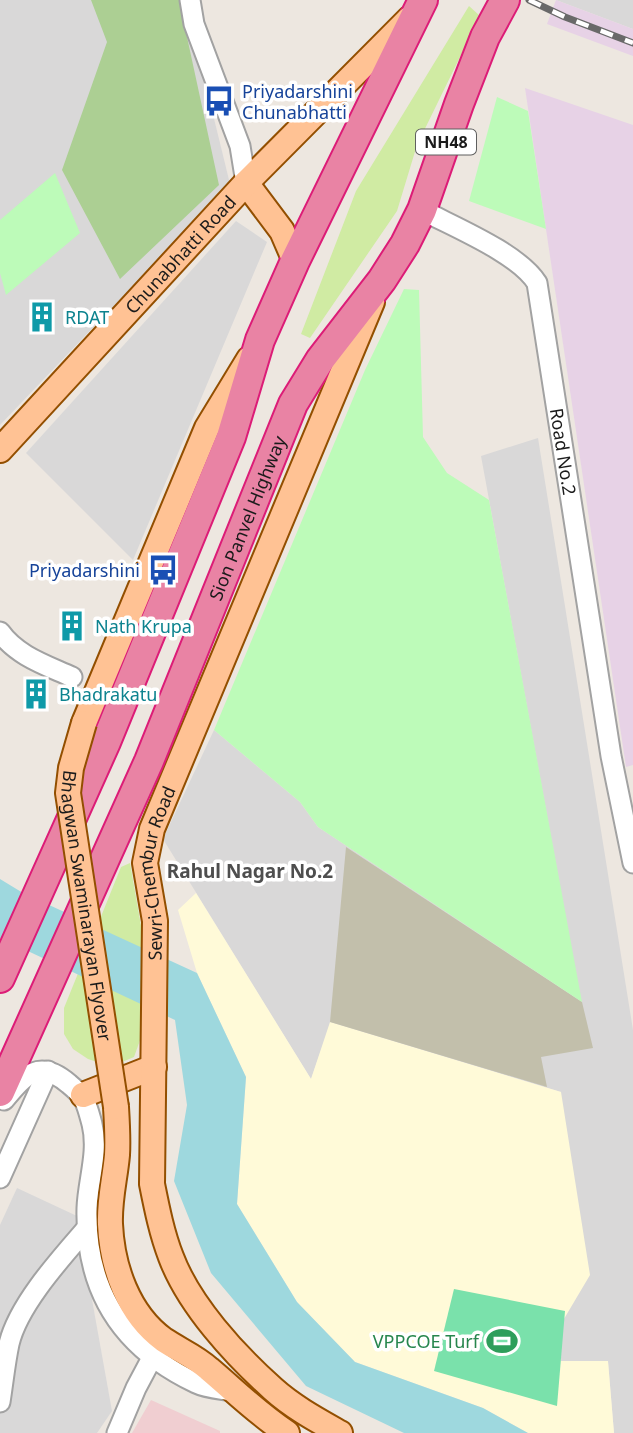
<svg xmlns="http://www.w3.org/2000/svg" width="633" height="1433" viewBox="0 0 633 1433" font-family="'Noto Sans',sans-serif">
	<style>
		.residential { fill: #d9d8d8 }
		.commercial { fill: #f0ced1 }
		.industrial { fill: #e7d2e6 }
		.education { fill: #fffad8 }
		.construction { fill: #c2bfab }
		.grass { fill: #d0eba3 }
		.forest { fill: #accf93 }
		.park { fill: #bdfbb9 }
		.pitch { fill: #7ae1ab }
		.water { fill: #9ed8de }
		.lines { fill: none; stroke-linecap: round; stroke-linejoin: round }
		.minor-casing { stroke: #a2a2a2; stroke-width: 23 }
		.major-casing { stroke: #934f00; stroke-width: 28 }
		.highway-casing { stroke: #dc1c77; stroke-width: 32 }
		.minor { stroke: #fff; stroke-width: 19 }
		.major { stroke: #ffc294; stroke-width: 24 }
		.highway { stroke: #e983a4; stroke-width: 28 }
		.rail-casing { stroke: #696969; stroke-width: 7 }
		.rail { stroke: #fff; stroke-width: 4.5; stroke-dasharray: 13; stroke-linecap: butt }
		.major-bridge-casing { stroke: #934f00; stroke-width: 28; stroke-linecap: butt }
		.major-bridge { stroke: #ffc294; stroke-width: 24 }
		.labels { text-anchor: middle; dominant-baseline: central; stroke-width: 7; stroke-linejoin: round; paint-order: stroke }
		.shield { fill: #fff; stroke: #5f5f5f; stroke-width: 2 }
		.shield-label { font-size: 16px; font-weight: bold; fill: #1b1b1b }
		.transit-label { font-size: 18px; fill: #164399; stroke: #fff; text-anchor: start }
		.street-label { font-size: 18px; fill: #1b1b1b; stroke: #fff }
		.culture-label { font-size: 18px; fill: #0d838f; stroke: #fff; text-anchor: start }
		.leisure-label { font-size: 18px; fill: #27864d; stroke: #fff; text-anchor: end }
		.neighbourhood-label { font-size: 19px; font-weight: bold; fill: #4e4e4e; stroke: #fff }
	</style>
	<rect width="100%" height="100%" fill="#ede7e0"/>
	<g class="residential">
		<polygon points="0,0 185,0 230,184 0,425"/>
		<polygon points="556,0 633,0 633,29"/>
		<polygon points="236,221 267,242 133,560 26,453"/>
		<polygon points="538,438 633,1030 633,1433 614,1433 608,1362 561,1361 558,1329 561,1092 331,1022 311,1079 163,839 214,730 300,802 318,827 581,1001 481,456"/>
		<polygon points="17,1188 77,1216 112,1411 97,1433 0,1433 0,1225"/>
	</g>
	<polygon class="commercial" points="151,1400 220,1431 220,1433 132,1433"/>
	<g class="industrial">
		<polygon points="556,0 633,29 633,56 547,24"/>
		<polygon points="525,88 633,125 633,765 626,767"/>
	</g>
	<polygon class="education" points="196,893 311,1079 330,1022 561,1092 590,1275 558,1329 561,1361 608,1361 614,1433 528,1433 483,1408 355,1362 297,1302 237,1204 246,1077 197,973 178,910"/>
	<polygon class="construction" points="346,847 582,1002 593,1048 541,1057 547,1087 330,1022"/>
	<g class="grass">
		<polygon points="469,6 480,16 417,145 397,211 310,338 301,334 356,191"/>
		<polygon points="130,863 143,937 143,1032 134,1057 122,1062 103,1064 88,1059 73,1049 64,1034 64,1008 121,867"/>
	</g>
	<polygon class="forest" points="91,0 179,0 219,185 120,279 62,170 107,42"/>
	<g class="park">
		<polygon points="497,97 528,111 546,229 469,201"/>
		<polygon points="55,173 80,233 6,295 0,273 0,220"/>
		<polygon points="404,289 419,290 423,437 447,473 489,500 582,1002 318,827 300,802 214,730 365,370"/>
	</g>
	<polygon class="pitch" points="454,1289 565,1311 557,1406 434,1371"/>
	<polygon class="water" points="0,879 23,893 197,973 246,1077 237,1204 297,1302 355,1362 483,1408 528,1433 404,1433 306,1386 211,1273 174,1181 187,1105 175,1020 0,938"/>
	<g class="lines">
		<g class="minor-casing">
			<g id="minor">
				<polyline points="190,0 194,24 240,146 246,183"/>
				<path id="s1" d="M 422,210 C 454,227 518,253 537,283 L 611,756 L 633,863"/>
				<path d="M 0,632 C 17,656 46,665 72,677"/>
				<path d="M 4,1100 C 25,1075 39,1058 69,1084 C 86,1098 86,1102 92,1124 C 99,1152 88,1180 87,1208 C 85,1290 122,1348 196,1383 C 206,1388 221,1389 232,1391"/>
				<polyline points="0,1178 48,1071"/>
				<path d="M 0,1402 C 3,1383 5,1363 9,1344 C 18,1305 61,1258 87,1228"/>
				<polyline points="117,1433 136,1388 153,1356"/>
			</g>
		</g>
		<g class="major-casing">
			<g id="major">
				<polyline points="246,183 282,231 295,261"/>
				<path id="s2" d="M 0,450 L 246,183 L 409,19"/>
				<polyline points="84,723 207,428 249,359"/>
				<polyline points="83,1095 154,1067"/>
				<path d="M 116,1107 C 117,1123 118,1139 117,1155 C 115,1178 109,1200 110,1224 C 112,1267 128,1314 164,1340 C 179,1350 196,1357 209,1369 C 235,1391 258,1414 287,1433"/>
				<path id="s3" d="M 340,1433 C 317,1420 293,1407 273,1389 C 235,1355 189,1305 171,1257 C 162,1234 157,1209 152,1184 L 155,921 L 145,863 L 152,829 L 372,302"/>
			</g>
		</g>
		<g class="highway-casing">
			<g id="highway">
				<polyline points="0,978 106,742 231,437 260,340 295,261 423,0"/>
				<path id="s4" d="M 0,1092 L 149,761 L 293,404 L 320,360 L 382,280 L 405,244 L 422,210 L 459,104 L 485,37 L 505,0"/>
			</g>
		</g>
		<use href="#minor" class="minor"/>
		<use href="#major" class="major"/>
		<use href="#highway" class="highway"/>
		<g class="rail-casing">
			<polyline id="rail" points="529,0 565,17 633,43"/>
		</g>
		<use href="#rail" class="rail"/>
		<g class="major-bridge-casing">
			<g id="major-bridge">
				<path id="s5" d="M 84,723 L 71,768 L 68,793 L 116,1107"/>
			</g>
		</g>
		<use href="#major-bridge" class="major-bridge"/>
	</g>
	<defs>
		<g id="bus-bare" transform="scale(2.415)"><path d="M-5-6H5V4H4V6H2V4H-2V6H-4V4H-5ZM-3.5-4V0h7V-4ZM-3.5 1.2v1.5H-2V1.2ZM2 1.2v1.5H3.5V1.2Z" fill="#1a4fb4" stroke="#fff" stroke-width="2.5" paint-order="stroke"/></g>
		<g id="building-bare" transform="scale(2.415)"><path d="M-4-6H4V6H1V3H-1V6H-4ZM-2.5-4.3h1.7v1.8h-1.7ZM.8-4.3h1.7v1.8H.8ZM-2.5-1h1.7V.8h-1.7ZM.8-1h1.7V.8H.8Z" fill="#0f9aa8" stroke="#fff" stroke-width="2.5" paint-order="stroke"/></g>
		<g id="stadium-bare" transform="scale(2.415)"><path d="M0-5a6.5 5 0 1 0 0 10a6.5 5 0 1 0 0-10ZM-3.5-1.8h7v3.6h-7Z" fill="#2e9e5b" stroke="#fff" stroke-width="2.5" paint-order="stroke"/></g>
	</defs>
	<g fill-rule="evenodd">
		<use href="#bus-bare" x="219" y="101"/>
		<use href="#building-bare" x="42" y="317"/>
		<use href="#bus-bare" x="163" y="570"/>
		<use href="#building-bare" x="72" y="626"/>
		<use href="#building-bare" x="36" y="694"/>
		<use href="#stadium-bare" x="502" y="1341"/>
	</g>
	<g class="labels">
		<rect class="shield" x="416" y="129.5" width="60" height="25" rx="5"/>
		<g class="shield-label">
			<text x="446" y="142">NH48</text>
		</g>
		<g class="transit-label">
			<text x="242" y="91">Priyadarshini<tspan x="242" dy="21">Chunabhatti</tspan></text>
			<text x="140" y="570" text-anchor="end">Priyadarshini</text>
		</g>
		<g class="street-label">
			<text stroke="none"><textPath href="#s2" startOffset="266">Chunabhatti Road</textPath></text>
			<text stroke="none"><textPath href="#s1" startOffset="308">Road No.2</textPath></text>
			<text stroke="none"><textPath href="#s4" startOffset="625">Sion Panvel Highway</textPath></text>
			<text stroke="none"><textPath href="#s3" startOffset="637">Sewri-Chembur Road</textPath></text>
			<text stroke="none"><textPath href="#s5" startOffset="186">Bhagwan Swaminarayan Flyover</textPath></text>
		</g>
		<g class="culture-label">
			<text x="65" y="317">RDAT</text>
			<text x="95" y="626">Nath Krupa</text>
			<text x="59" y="694">Bhadrakatu</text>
		</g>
		<g class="leisure-label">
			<text x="479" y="1341">VPPCOE Turf</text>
		</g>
		<g class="neighbourhood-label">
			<text x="250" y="871">Rahul Nagar No.2</text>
		</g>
	</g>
</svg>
